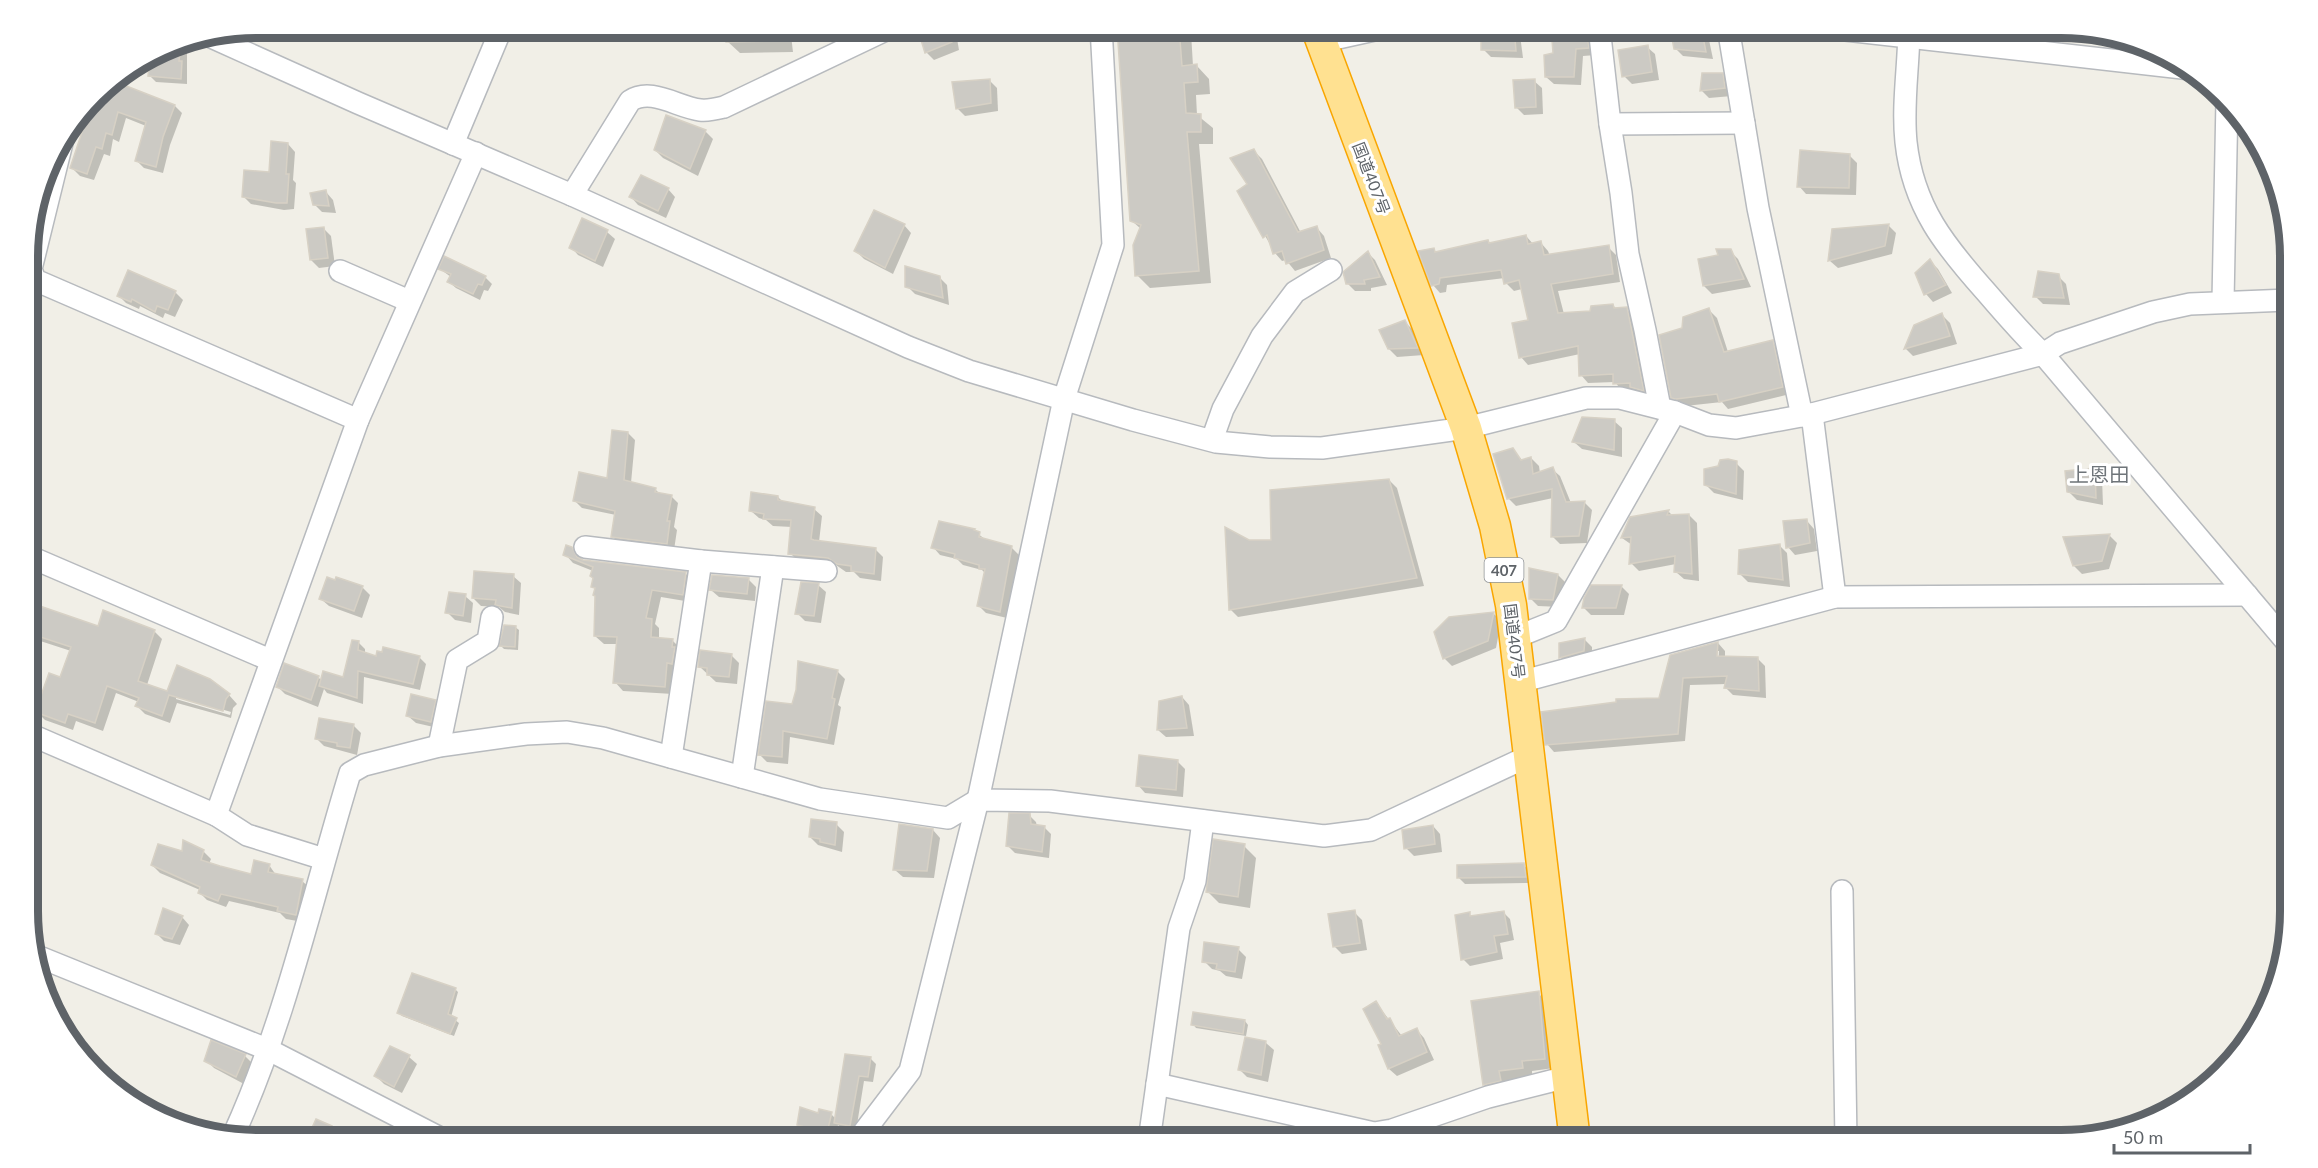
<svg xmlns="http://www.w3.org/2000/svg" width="2318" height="1168" viewBox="0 0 2318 1168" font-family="Lato,'Noto Sans JP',sans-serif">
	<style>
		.shadow { fill: #0003; fill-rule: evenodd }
		.building { fill: #cccac4; stroke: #d7d1c5; stroke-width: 1.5 }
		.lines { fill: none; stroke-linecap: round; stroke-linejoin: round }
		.minor-casing { stroke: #b7babe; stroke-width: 24 }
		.highway-casing { stroke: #f9a600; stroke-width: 33 }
		.minor { stroke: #fff; stroke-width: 21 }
		.highway { stroke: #ffe191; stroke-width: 30 }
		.labels { text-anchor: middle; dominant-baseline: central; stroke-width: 6; stroke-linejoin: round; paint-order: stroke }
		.shield { fill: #fff; stroke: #8e9295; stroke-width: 1.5 }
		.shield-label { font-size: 15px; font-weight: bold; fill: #5e6368 }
		.street-label { font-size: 16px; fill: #5e6368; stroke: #fff }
		.quarter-label { font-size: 20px; fill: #6f757a; stroke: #fff }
		.rim { fill: none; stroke: #5e6368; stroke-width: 8 }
	</style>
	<rect width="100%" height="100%" fill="#f1efe7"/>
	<g class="shadow">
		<polygon points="543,27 591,27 584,38"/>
		<polygon points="725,27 790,27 793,52 740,53 727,41"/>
		<polygon points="924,27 955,27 959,50 934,60 926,52"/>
		<polygon points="1118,27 1186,27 1191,32 1193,66 1197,66 1209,79 1210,94 1196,95 1197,115 1213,128 1213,144 1199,144 1211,283 1150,288 1137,275 1141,229 1132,221"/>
		<polygon points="1482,27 1519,27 1523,58 1491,57 1483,49"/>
		<polygon points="1552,27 1598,27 1596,55 1583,56 1581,85 1554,84 1546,77 1555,54"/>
		<polygon points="1700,27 1708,35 1713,59 1683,56 1675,48 1672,30"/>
		<polygon points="184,41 187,44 187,84 156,82 150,76 152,55 169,44"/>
		<polygon points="1647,47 1655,54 1659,80 1632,84 1624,76"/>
		<polygon points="1722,74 1730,82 1732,96 1709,98 1701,90"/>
		<polygon points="989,80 997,88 998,111 965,116 957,108"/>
		<polygon points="1534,81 1542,88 1543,114 1524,115 1516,107"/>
		<polygon points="175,106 182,113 170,145 163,173 144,168 137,161 146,126 126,118 119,142 113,139 110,156 104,154 94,180 80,176 72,168 99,112"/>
		<polygon points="705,131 713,139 698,176 663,158 655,150"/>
		<polygon points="288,144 295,152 293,180 296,183 294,209 284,210 251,204 244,197 270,174"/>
		<polygon points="1254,151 1262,159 1301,233 1317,228 1324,236 1331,258 1295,271 1286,260 1282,261 1275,253 1239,191 1249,185"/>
		<polygon points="1849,155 1857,163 1856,195 1806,194 1799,186"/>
		<polygon points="668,189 675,197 666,218 638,205 631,197"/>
		<polygon points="326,192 333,200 336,213 322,212 314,204"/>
		<polygon points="904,225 911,233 893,274 864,259 856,251"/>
		<polygon points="1888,225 1896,233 1892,254 1838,268 1830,261 1833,230"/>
		<polygon points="323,228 331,236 335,266 319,268 311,260"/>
		<polygon points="607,232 615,239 603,267 578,255 571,247"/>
		<polygon points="1526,236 1534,245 1541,243 1548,251 1550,256 1608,247 1616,255 1620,282 1558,291 1564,314 1592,312 1613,305 1617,310 1626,309 1634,317 1650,398 1640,395 1635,390 1622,391 1615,382 1588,383 1581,375 1580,354 1528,365 1521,357 1530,321 1522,289 1514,291 1506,283 1505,278 1447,285 1446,292 1440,293 1433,285 1434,250 1437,253"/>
		<polygon points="1730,251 1738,259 1751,287 1712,294 1704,286 1720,256"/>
		<polygon points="1368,253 1375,260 1387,285 1371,288 1371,291 1355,291 1347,283"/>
		<polygon points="1930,261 1938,269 1952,293 1933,302 1926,294 1917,273"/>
		<polygon points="440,269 485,277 492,284 488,291 484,290 480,300 456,288 449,282 451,277"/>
		<polygon points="2058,276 2066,284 2070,305 2043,304 2035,296"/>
		<polygon points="939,277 947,285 949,305 915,294 907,286"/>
		<polygon points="175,292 183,300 175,317 165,313 163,318 140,306 139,309 126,303 118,295"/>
		<polygon points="1709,310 1717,318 1728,352 1772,342 1780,350 1790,394 1728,409 1722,402 1685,406 1680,405 1672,397 1683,329"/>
		<polygon points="1942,315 1950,323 1957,344 1913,356 1906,349 1915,326"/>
		<polygon points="1405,322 1412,329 1424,355 1397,357 1389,349"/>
		<polygon points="1614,421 1622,428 1622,457 1582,449 1574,442"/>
		<polygon points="628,433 635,440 631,483 655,489 660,494 671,496 678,503 674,527 677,530 674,550 620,544 613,537 616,515 582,508 575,501 608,480"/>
		<polygon points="1512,449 1523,461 1531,458 1539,466 1540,473 1552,469 1560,476 1571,503 1584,502 1592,510 1587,543 1560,544 1552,536 1553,498 1516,506 1508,498"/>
		<polygon points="1736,463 1744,471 1743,500 1714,493 1706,485 1720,467"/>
		<polygon points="2094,470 2102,478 2103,505 2077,500 2069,492"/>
		<polygon points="1389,480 1397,488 1424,586 1238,617 1230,609 1273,542"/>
		<polygon points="778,497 783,502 814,509 822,516 819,542 875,549 883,557 881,581 860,578 854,572 846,572 836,565 798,561 790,553 792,527 773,526 766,520 759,518 751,511"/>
		<polygon points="1668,511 1673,516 1689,515 1697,523 1699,581 1684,579 1676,572 1676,564 1639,571 1631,563 1632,545 1622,538 1631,518"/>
		<polygon points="1807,521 1814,529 1817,551 1795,555 1788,547"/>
		<polygon points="977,533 986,540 1011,547 1019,555 1007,618 986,613 979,606 986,574 982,570 963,565 957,559 940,555 933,547"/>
		<polygon points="2109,535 2117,543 2109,569 2082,574 2074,566"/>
		<polygon points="1779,545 1787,553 1790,587 1748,582 1740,574"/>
		<polygon points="572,548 582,561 686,574 694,582 691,602 661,597 655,624 659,628 659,639 672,640 681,649 673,694 623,691 615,682 618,644 604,644 595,636 596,590 593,586 593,571 573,563 565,554"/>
		<polygon points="1558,575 1566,583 1561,607 1538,606 1530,598"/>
		<polygon points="513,576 521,583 519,615 505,612 499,607 481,606 473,598"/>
		<polygon points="748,579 756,587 755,601 719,597 711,590"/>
		<polygon points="818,585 826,592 821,623 805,621 797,613"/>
		<polygon points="362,587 370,595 362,618 329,606 321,599"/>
		<polygon points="1592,587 1622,587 1629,594 1624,615 1591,615 1583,607"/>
		<polygon points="465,596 473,603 471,623 455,620 447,612"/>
		<path d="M 28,605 L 99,628 L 154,631 L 162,639 L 147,685 L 168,693 L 229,695 L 237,704 L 233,708 L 231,718 L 177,703 L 170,723 L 145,714 L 137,706 L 139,702 L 116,693 L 103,731 L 76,721 L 73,730 L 45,720 L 37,712 L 61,679 L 71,651 L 31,638 L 28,654 ZM 176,696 L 231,712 L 230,715 L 176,699 Z"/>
		<polygon points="1493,613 1501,621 1496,648 1452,666 1444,658"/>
		<polygon points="515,627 519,630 518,650 504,649 501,646"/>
		<polygon points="1584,639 1592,647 1592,659 1568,665 1561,658 1561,644"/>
		<polygon points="358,642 365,649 365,654 377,658 419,657 426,664 420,690 364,677 363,704 327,693 324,689 318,707 285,694 277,686 318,677 322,681 344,679"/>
		<path d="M 1718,643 L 1725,651 L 1725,658 L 1757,658 L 1765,666 L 1766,698 L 1733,695 L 1726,688 L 1727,684 L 1690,685 L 1685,741 L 1554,752 L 1547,744 L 1660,700 ZM 1716,651 L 1719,651 L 1718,664 Z"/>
		<polygon points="731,655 739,663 737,684 716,682 699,666"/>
		<polygon points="838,672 845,679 838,705 841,707 834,745 790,737 788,764 767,762 760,755 793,705"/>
		<polygon points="1182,697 1189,705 1194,736 1166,737 1158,730"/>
		<polygon points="435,701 443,709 438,728 416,723 408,716"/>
		<polygon points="353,725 361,733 357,755 324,746 317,739"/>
		<polygon points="1177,761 1185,769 1183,797 1145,793 1138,785"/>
		<polygon points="1029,815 1036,822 1037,827 1044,827 1051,834 1049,858 1015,853 1008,846"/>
		<polygon points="836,824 844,832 842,852 818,845 810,837"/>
		<polygon points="1433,826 1440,834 1442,852 1414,856 1406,848"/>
		<polygon points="933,830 940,838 934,878 903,877 895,870"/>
		<polygon points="1244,846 1256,858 1250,908 1219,903 1207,891"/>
		<polygon points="203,851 211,859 209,864 252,876 269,865 276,875 302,881 310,888 303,922 286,919 280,913 229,901 226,907 207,900 200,893 200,890 160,873 152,865 183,853"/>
		<polygon points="1523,864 1529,871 1531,883 1465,884 1459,878"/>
		<polygon points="1354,912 1362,920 1367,950 1342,954 1334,946"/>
		<polygon points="1503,912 1510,919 1514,940 1500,943 1503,959 1470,966 1463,959 1469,914 1472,917"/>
		<polygon points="182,917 189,925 180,945 164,941 157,934"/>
		<polygon points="1238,949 1246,957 1242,979 1226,976 1220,971 1212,969 1204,961"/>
		<polygon points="455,989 458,992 451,1017 459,1023 454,1036 402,1016 399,1013"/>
		<polygon points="1538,993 1548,1003 1554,1068 1532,1071 1532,1078 1508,1081 1510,1091 1494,1095 1484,1085"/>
		<polygon points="1376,1003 1402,1036 1417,1030 1424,1038 1434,1060 1397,1076 1389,1069 1380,1046 1383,1044"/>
		<polygon points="1245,1021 1248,1025 1246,1036 1196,1028 1193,1024"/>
		<polygon points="1266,1043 1274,1050 1268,1082 1247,1077 1239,1069"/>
		<polygon points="846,1055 870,1058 876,1064 873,1082 864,1081 856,1131 842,1129 838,1125 835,1140 806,1132 799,1124 819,1114 831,1114 836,1119"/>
		<polygon points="245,1056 252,1063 244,1084 214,1068 206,1060"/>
		<polygon points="409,1057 417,1064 402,1093 384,1084 376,1076"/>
		<polygon points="331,1127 337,1133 333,1141 310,1141"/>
		<polygon points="1006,1135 1036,1140 1036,1141 1005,1141"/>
	</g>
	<g class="building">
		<polygon points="724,27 780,27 781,41 726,42"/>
		<polygon points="917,27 949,27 952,42 925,53"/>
		<polygon points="1117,27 1179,27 1182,66 1197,64 1198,82 1184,83 1186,113 1201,114 1201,132 1187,132 1199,271 1135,276 1133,245 1141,225 1130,221"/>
		<polygon points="1481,27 1514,27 1516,51 1481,50"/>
		<polygon points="1551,27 1586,27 1589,48 1576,49 1574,77 1545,77 1544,55 1553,53"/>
		<polygon points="1701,27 1706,52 1674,49 1670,28"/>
		<polygon points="181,42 179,61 182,61 181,79 148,76 150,56 169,44"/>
		<polygon points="1648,45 1652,72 1622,77 1618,50"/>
		<polygon points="1702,73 1723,73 1725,88 1700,91"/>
		<polygon points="990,79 991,103 956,109 952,82"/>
		<polygon points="1535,79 1536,107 1515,108 1513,80"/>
		<polygon points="111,80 175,105 163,137 156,167 135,161 146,122 118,112 112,135 106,133 102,149 96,147 87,174 70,168 90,108 98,110 105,84"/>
		<polygon points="666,115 706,130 690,169 654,150"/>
		<polygon points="271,141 288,143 286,174 289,174 287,203 276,203 242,197 244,170 269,172"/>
		<polygon points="1254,149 1298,232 1317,226 1324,250 1286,264 1282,251 1273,254 1267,235 1263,238 1237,191 1247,184 1230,158"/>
		<polygon points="1800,150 1850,154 1849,188 1797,187"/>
		<polygon points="641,175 669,188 658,211 629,197"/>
		<polygon points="326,190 329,206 313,205 310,193"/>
		<polygon points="874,210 905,224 885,268 854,251"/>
		<polygon points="582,218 608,230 595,261 569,248"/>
		<polygon points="1889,224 1885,246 1828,261 1832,229"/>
		<polygon points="324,227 328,258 310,260 306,229"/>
		<polygon points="1526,235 1528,244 1541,241 1544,255 1609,245 1613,274 1551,284 1558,313 1590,311 1591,306 1613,304 1614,308 1627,307 1644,391 1630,387 1630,383 1613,384 1613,374 1579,376 1578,346 1519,358 1512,323 1528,320 1519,280 1504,284 1501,270 1440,278 1439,284 1431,286 1418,251 1434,248 1435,252 1488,240 1489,243"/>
		<polygon points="1716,249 1731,249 1744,279 1703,286 1698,259 1718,255"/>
		<polygon points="1368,251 1380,277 1364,280 1365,284 1346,284 1343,272"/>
		<polygon points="444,256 486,276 482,285 478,284 473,294 447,282 451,274 438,269"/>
		<polygon points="1930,259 1946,285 1924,295 1915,273"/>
		<polygon points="905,266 940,276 943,298 905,287"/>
		<polygon points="128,270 176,291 168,310 157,306 155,312 132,299 131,302 117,296"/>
		<polygon points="2038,271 2059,274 2064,298 2033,297"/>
		<polygon points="1709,308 1724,352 1773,340 1783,387 1719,402 1717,394 1676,399 1671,398 1659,335 1682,328 1683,317"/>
		<polygon points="1942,313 1950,336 1904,349 1914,325"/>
		<polygon points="1405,320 1418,348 1388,349 1379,330"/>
		<polygon points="1582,417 1615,419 1614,450 1572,442"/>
		<polygon points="612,430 628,432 624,480 656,488 655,492 672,495 667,521 670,521 667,544 611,537 615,511 573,501 579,472 607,478"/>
		<polygon points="1513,448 1521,460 1531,457 1533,474 1553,467 1566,502 1585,501 1579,536 1551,537 1552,489 1507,499 1493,454"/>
		<polygon points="1728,459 1737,461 1736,494 1704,485 1704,469 1718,466 1720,460"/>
		<polygon points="2095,468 2096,498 2067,492 2065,471"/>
		<polygon points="1389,479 1417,578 1229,610 1225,527 1249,540 1271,540 1270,490"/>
		<polygon points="751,492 778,496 778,500 815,507 811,539 814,540 876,548 874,574 851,571 851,566 837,564 828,558 788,554 791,520 763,519 764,514 749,511"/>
		<polygon points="1669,510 1667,515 1689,514 1692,574 1674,572 1675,556 1629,564 1631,537 1621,538 1630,517"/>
		<polygon points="1807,519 1810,543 1786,548 1783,521"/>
		<polygon points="939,521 975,529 974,530 980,532 979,537 1012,546 1000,612 977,606 985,569 979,569 979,565 954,558 955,554 931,548"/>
		<polygon points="2110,534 2102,561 2073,566 2063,537"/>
		<polygon points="1780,544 1783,580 1738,574 1739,550"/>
		<polygon points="566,545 572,547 577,557 583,560 686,572 683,595 652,590 646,618 652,619 651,637 673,639 672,647 675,647 672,664 667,663 665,687 613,683 617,637 594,636 595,596 593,595 595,588 591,587 593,578 590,576 593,567 563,555"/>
		<polygon points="1529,568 1558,574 1553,600 1529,599"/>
		<polygon points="474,571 514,574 512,608 495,605 496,600 472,598"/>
		<polygon points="712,575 749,578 747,594 709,590"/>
		<polygon points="327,577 335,580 336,577 363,586 354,611 319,599"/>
		<polygon points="801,582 819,583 814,616 795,614"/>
		<polygon points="1591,585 1622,585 1616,608 1582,608 1584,598"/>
		<polygon points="449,592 466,594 463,616 445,613"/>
		<polygon points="34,604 98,626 103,610 155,630 138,681 167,691 177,665 210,679 230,694 226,699 223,711 169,695 162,716 135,706 139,698 107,686 95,723 68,714 65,723 35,712 49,673 60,677 71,647 28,633 28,620"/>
		<polygon points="1494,612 1488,641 1443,659 1434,632 1449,617"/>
		<polygon points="504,625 516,626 515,647 499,646"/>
		<polygon points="1585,638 1584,651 1559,658 1559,643"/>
		<polygon points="352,640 359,641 358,650 376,656 377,651 382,652 383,647 420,656 413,684 358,671 357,698 319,686 323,671 343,677"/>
		<polygon points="1718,642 1717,656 1758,657 1759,691 1724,688 1727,676 1683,678 1678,734 1545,745 1541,712 1616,702 1616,699 1659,698 1670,655"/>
		<polygon points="700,650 732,654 729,677 707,675 707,668 698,667"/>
		<polygon points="798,661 838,670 832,698 835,699 827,739 783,731 782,757 758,755 766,701 792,704 796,690"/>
		<polygon points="284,663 319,676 311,700 276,687"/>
		<polygon points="411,694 436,700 431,722 406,716"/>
		<polygon points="1182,696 1187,728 1157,730 1159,701"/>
		<polygon points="319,718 354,724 350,748 337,746 337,743 315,739"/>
		<polygon points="1139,755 1178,760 1176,790 1136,786"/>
		<polygon points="1009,813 1030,813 1031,824 1045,826 1042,852 1006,846"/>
		<polygon points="811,819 837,822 835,845 820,842 820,839 809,837"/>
		<polygon points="899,824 933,829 927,871 893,870"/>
		<polygon points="1433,825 1435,844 1404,849 1402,830"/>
		<polygon points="1213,839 1245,844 1238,897 1206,892"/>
		<polygon points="183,840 204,850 201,860 220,866 251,874 254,860 270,864 268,872 303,879 296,915 277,911 278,907 221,894 218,901 198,893 200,887 151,865 158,844 182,851"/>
		<polygon points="1524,863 1526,877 1457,878 1457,865"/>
		<polygon points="163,908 183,916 172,939 155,934"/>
		<polygon points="1355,910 1360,943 1333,947 1328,914"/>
		<polygon points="1504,911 1508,934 1494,936 1497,952 1461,960 1455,915 1470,912 1470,916"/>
		<polygon points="1204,942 1239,947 1235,972 1216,969 1217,964 1202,962"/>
		<polygon points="412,973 456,988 448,1014 457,1018 450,1034 397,1013"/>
		<polygon points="1539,991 1545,1059 1522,1061 1523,1068 1499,1071 1501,1081 1483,1085 1471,1001"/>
		<polygon points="1376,1001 1387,1019 1390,1018 1399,1036 1417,1028 1427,1052 1388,1069 1378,1045 1381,1044 1363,1009"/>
		<polygon points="1193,1012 1245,1020 1243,1034 1191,1025"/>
		<polygon points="1245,1037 1266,1041 1261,1075 1238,1070"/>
		<polygon points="211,1040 246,1054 236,1077 204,1061"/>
		<polygon points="390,1046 410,1055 394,1087 374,1076"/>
		<polygon points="845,1054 871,1057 868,1077 859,1076 850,1126 834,1123"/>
		<polygon points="800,1107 818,1113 819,1109 832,1112 827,1133 797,1125"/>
		<polygon points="316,1119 332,1126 325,1141 306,1141"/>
	</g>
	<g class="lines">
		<g class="minor-casing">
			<g id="minor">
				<polyline points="1599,27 1610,124 1621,193 1628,254 1645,330 1660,408"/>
				<polyline points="1728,27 1758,208 1802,416"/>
				<polyline points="1819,27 2191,69"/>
				<path d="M 1909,27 C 1909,65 1902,104 1906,142 C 1913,207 1945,246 1987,293 C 2005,314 2023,335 2043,354 L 2290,646"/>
				<polyline points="209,36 358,103 572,195 908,347 969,371 1133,420 1216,442 1270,447 1322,448 1466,428 1586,398 1620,398 1675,412 1709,425 1736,428 1812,414 2043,354 2060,343 2153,312 2190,304 2289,300"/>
				<polyline points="1320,42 1388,27"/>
				<polyline points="1610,124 1744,123"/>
				<polyline points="63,139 31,269 35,280 358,420"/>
				<polyline points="453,144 502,27"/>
				<path d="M 572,195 L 630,101 C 651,87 677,107 700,110 C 709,111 716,109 724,107 L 892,27"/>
				<polyline points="340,271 409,301"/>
				<polyline points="2223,301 2227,100"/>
				<polyline points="1812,414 1835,597"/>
				<polyline points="1212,440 1223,409 1262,336 1295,292 1331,270"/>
				<polyline points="585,547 701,561 826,571"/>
				<polyline points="28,556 270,660"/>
				<polyline points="1514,638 1556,621 1675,412"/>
				<polyline points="1520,682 1835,597 2247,595"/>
				<polyline points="29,734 216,815"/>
				<polyline points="439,746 457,660 488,641 492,617"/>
				<polyline points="671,757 701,561"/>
				<polyline points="742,777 773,567"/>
				<polyline points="324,859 247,835 216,815 358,420 476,153"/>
				<polyline points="1842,891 1846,1141"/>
				<polyline points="32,954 269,1050 446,1141"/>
				<polyline points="1157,1084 1374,1133 1392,1130 1488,1097 1567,1077"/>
				<path d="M 233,1136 C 286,1020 313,894 350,773 L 364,765 L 439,746 L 526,734 L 567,732 L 603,738 L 820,799 L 948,818 L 978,800 L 1050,801 L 1324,836 L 1371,830 L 1529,756"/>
				<polyline points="857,1141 910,1071 978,800 1064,399 1113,245 1101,27"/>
				<polyline points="1149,1141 1179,928 1195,881 1203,821"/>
			</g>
		</g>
		<g class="highway-casing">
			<polyline id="highway" points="1316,27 1466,428 1495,526 1511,605 1575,1141"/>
		</g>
		<use href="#minor" class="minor"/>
		<use href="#highway" class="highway"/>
	</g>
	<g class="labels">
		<rect class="shield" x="1484.5" y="558" width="39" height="24" rx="4.5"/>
		<g class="shield-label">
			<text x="1504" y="570">407</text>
		</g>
		<g class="street-label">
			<text transform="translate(1372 178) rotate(69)">国道407号</text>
			<text transform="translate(1515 641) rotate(83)">国道407号</text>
		</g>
		<g class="quarter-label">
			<text x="2099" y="474">上恩田</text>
		</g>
	</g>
	<path d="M0 0H2318V1168H0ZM257 38H2061A219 219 0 0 1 2280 257V911A219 219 0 0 1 2061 1130H257A219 219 0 0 1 38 911V257A219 219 0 0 1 257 38Z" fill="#fff" fill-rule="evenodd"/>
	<path class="rim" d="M257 38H2061A219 219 0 0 1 2280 257V911A219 219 0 0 1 2061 1130H257A219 219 0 0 1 38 911V257A219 219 0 0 1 257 38Z"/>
	<path d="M2114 1144v9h136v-9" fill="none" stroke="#5e6368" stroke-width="3"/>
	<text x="2123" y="1144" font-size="18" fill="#5e6368" stroke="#ffffff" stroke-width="4.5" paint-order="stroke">50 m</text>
</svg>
